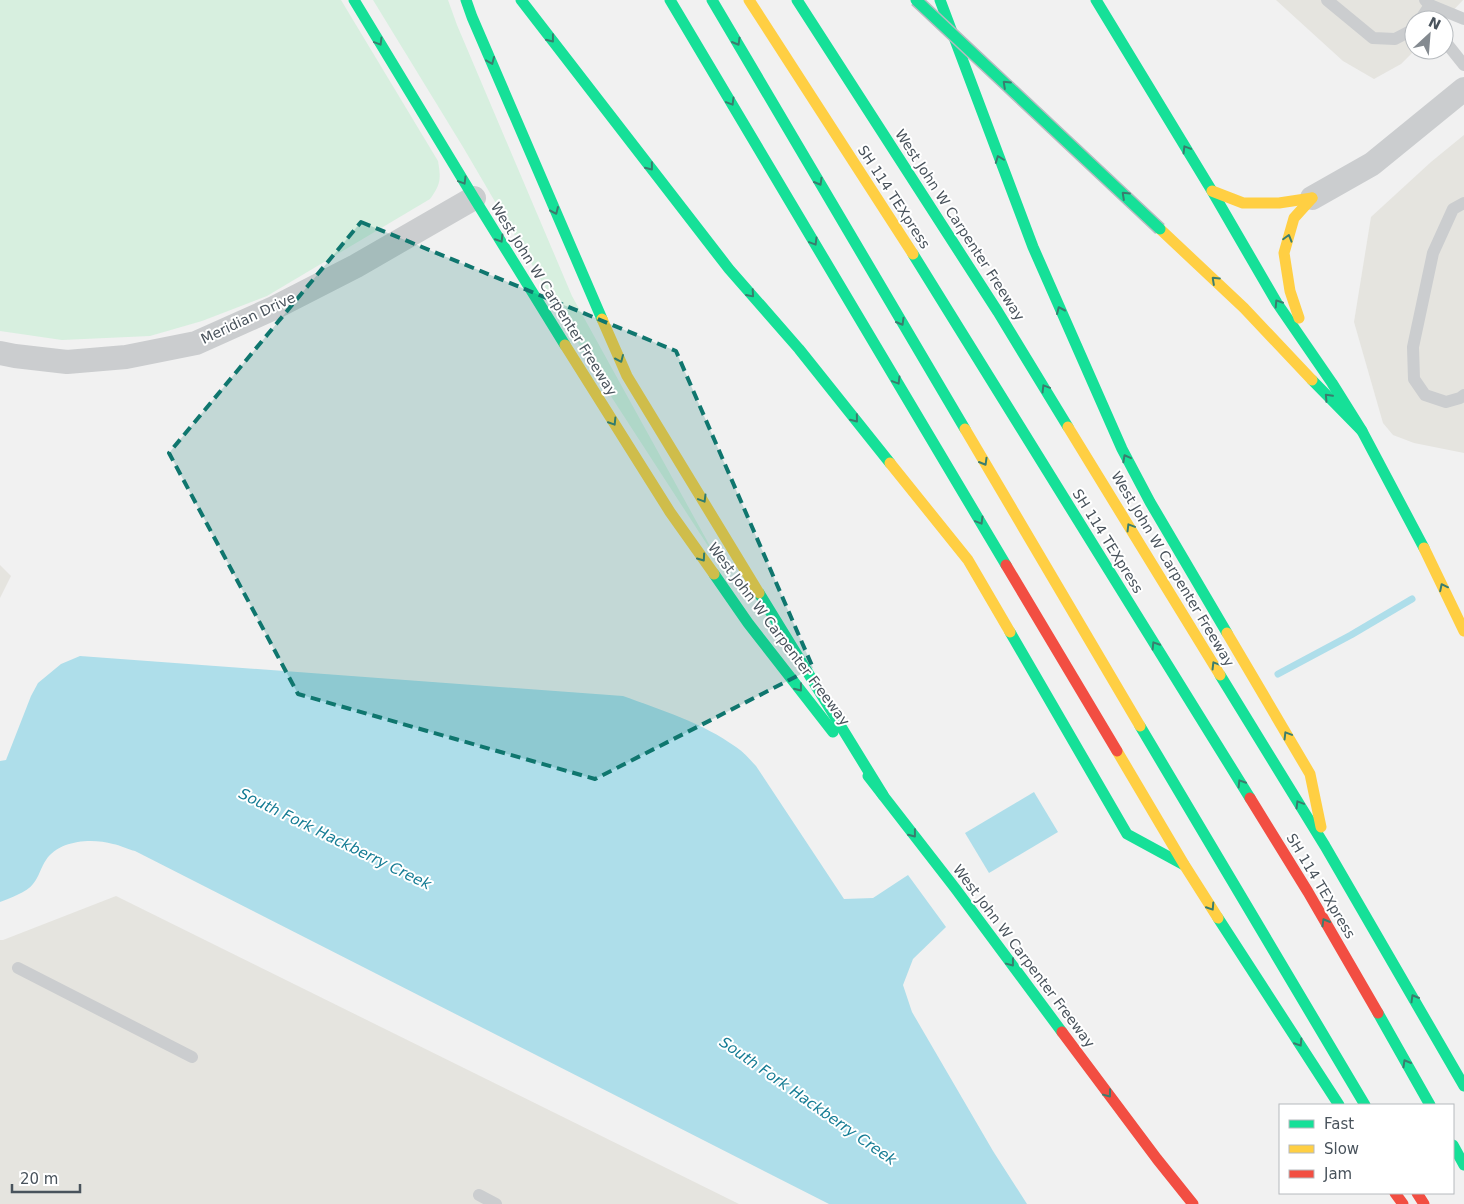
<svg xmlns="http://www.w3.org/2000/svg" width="1464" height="1204" viewBox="0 0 1464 1204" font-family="'DejaVu Sans',sans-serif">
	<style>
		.commercial { fill: #e5e4df }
		.green { fill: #d7efdf }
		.water { fill: #aedeea }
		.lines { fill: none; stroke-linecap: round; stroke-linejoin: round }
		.stream { stroke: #aedeea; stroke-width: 7 }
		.lane { stroke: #cbcdcf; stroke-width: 12 }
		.street { stroke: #cbcdcf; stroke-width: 24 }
		.fast { stroke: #16e098; stroke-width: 11 }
		.slow { stroke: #ffcf43; stroke-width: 11 }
		.jam { stroke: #f24e42; stroke-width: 11 }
		.fast-bridge-casing { stroke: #b6bbc0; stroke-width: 14; stroke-linecap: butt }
		.fast-bridge { stroke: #16e098; stroke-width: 11 }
		.oneway { stroke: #3a7d6e }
		.marked { fill: #0f766e; fill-opacity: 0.2; stroke: #0f766e; stroke-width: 4; stroke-dasharray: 10 6; stroke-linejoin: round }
		.labels { text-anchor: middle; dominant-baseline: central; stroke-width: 4; stroke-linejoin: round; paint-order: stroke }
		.street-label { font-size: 14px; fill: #49535c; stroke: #fff }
		.water-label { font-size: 15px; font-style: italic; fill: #157c94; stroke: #fff }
	</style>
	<rect width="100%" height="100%" fill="#f1f1f1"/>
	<g class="commercial">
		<polygon points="1276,0 1463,0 1444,20 1414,20 1414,50 1415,50 1401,64 1374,79 1343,61"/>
		<polygon points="1464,135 1464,453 1414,443 1393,435 1383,423 1354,322 1371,217 1431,162"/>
		<polygon points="0,565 11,576 0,598"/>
		<polygon points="116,896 739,1204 0,1204 0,940 3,940"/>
	</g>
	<g class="green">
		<path d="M 0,0 L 341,0 L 438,161 C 441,179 441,184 430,199 L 267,296 L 202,321 L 150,336 L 62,340 L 0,331 Z"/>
		<polygon points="373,0 448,0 457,25 572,296 721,566 592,367 463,147"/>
	</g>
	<g class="water">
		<path d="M 80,656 L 623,696 C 661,710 703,723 736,747 C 744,752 750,760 756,766 L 844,899 L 873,898 L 908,875 L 946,927 L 913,959 L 903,985 L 912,1012 L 993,1151 L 1027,1204 L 829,1204 L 135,851 C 127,849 120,845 113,844 C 92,838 59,840 46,860 C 41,867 39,877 33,884 C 27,892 10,898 0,902 L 0,761 L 6,760 L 31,696 L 38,683 L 61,664 Z"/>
		<polygon points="1034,792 1058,832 989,873 965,833"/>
	</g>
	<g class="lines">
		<polyline class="stream" points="1278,674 1351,635 1412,599"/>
		<g class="lane">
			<polyline points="1327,0 1373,38 1395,39 1414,29"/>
			<polyline points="1425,0 1430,5 1464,19"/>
			<polyline points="1430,5 1435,20"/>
			<polyline points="1420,20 1430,5"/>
			<polyline points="1444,40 1464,65"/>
			<polyline points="1464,203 1453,209 1433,253 1413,347 1414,379 1425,395 1446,402 1460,398 1464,395"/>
			<polyline points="18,968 192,1057"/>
			<polyline points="479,1195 496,1204"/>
		</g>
		<g class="street">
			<polyline points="1312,198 1372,164 1464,89"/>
			<polyline points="0,353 15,356 67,362 126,357 196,343 274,308 356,266 474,198"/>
		</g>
		<g class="fast">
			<polyline points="354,0 474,198 565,345"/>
			<polyline points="466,0 472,17 602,319"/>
			<polyline points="521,0 729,269 799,349 890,463"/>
			<polyline points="670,0 1006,565"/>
			<polyline points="712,0 965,429"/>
			<polyline points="797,0 998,312 1068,427"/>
			<polyline points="940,0 1033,247 1122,449 1150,502 1227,633"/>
			<polyline points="1096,0 1212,191 1277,303 1332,383 1362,431 1424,548"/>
			<polyline points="913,254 1250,798"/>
			<polyline points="1312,380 1362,431"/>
			<polyline points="714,574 748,623 833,732"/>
			<polyline points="759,593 883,795"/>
			<polyline points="1010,632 1127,834 1184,865"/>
			<polyline points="1220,675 1325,846 1464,1086"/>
			<polyline points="1140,726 1365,1105"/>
			<polyline points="868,776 955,888 1062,1032"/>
			<polyline points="1218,918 1339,1105"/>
			<polyline points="1378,1013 1430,1105"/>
			<polyline points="1453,1145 1464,1165"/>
		</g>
		<g class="slow">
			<polyline points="749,0 913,254"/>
			<polyline points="1212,191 1243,203 1279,203 1312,198"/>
			<polyline points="1160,229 1244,308 1312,380"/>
			<polyline points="1299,318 1290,291 1284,253 1294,218 1312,198"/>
			<polyline points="602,319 627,376 759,593"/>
			<polyline points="565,345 670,512 714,574"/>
			<polyline points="1068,427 1220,675"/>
			<polyline points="965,429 1140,726"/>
			<polyline points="890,463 968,560 1010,632"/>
			<polyline points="1424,548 1464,631"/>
			<polyline points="1227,633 1310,774 1321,827"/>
			<polyline points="1117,751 1185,866 1218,918"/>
		</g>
		<g class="jam">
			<polyline points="1006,565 1117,751"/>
			<polyline points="1250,798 1308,892 1378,1013"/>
			<polyline points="1062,1032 1157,1159 1193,1204"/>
			<polyline points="1395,1193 1403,1204"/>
			<polyline points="1417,1193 1424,1204"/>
		</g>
		<g class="fast-bridge-casing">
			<polyline id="fast-bridge" points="916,0 1160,229"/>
		</g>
		<use href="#fast-bridge" class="fast-bridge"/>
	</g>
	<defs><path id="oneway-chevron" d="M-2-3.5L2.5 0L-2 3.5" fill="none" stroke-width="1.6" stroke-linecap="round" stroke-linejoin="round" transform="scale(1.25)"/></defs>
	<g class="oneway">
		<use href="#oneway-chevron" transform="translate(551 39) rotate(52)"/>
		<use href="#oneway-chevron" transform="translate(379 42) rotate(59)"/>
		<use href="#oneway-chevron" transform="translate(737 42) rotate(60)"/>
		<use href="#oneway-chevron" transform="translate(491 61) rotate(67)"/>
		<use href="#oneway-chevron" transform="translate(1006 84) rotate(-137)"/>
		<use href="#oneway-chevron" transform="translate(731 102) rotate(59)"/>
		<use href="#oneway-chevron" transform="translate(1186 149) rotate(-121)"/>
		<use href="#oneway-chevron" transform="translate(999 159) rotate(-111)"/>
		<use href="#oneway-chevron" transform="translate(650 167) rotate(52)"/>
		<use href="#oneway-chevron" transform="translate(463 181) rotate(59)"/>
		<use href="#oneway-chevron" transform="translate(819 182) rotate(60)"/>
		<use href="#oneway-chevron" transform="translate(1125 195) rotate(-137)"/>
		<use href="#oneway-chevron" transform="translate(555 211) rotate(66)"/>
		<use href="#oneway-chevron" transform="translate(1288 238) rotate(-74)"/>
		<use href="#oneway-chevron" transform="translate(500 239) rotate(58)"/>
		<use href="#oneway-chevron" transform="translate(814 242) rotate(59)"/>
		<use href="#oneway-chevron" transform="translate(1215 280) rotate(-137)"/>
		<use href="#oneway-chevron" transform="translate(751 294) rotate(49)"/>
		<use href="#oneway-chevron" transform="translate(1278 303) rotate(-123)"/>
		<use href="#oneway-chevron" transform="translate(1060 310) rotate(-114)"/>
		<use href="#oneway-chevron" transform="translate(901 322) rotate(60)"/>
		<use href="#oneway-chevron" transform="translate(620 359) rotate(66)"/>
		<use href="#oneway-chevron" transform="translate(897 381) rotate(59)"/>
		<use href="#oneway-chevron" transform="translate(1045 388) rotate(-121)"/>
		<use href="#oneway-chevron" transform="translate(1328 397) rotate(-133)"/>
		<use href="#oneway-chevron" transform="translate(855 419) rotate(51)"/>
		<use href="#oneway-chevron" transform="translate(613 422) rotate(58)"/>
		<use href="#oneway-chevron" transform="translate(1126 458) rotate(-118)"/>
		<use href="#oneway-chevron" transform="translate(984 462) rotate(60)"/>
		<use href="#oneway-chevron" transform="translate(703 499) rotate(59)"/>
		<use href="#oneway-chevron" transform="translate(980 521) rotate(59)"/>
		<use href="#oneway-chevron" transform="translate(1130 527) rotate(-121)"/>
		<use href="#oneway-chevron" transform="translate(702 558) rotate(55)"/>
		<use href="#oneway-chevron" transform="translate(1443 587) rotate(-116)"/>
		<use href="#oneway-chevron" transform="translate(1155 645) rotate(-122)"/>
		<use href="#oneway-chevron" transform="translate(1215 665) rotate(-121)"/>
		<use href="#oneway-chevron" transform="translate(799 688) rotate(52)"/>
		<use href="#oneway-chevron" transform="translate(1287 735) rotate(-121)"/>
		<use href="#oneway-chevron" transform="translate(1241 783) rotate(-122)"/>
		<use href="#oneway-chevron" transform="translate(1299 804) rotate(-121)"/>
		<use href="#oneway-chevron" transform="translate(913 834) rotate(52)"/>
		<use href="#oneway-chevron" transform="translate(1211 907) rotate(57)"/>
		<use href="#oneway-chevron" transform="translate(1325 922) rotate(-120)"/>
		<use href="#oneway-chevron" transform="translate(1011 963) rotate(53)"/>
		<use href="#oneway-chevron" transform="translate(1414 998) rotate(-120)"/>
		<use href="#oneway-chevron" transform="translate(1299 1043) rotate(57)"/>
		<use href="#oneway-chevron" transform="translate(1406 1063) rotate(-120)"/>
		<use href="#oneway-chevron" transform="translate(1108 1094) rotate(53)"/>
	</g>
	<path class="marked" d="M 361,222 L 676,351 L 813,668 L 595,779 L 298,694 L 169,453 Z"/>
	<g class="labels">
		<g class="street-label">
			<text transform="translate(894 197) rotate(57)">SH 114 TEXpress</text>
			<text transform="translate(960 225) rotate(57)">West John W Carpenter Freeway</text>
			<text transform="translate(554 299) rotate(58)">West John W Carpenter Freeway</text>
			<text transform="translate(248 318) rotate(-25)">Meridian Drive</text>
			<text transform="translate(1108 541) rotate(58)">SH 114 TEXpress</text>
			<text transform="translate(1173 569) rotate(59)">West John W Carpenter Freeway</text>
			<text transform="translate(779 634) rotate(53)">West John W Carpenter Freeway</text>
			<text transform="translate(1321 886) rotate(59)">SH 114 TEXpress</text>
			<text transform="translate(1024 956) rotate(53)">West John W Carpenter Freeway</text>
		</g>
		<g class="water-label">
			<text transform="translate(335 839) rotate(26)">South Fork Hackberry Creek</text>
			<text transform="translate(808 1101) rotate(35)">South Fork Hackberry Creek</text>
		</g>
	</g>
	<rect x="1279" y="1104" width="175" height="90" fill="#ffffff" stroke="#b6babe"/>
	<rect x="1289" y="1120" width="25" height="8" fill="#16e098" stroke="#b6babe"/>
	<text x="1324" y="1129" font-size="15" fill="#49535c">Fast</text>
	<rect x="1289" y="1145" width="25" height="8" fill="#ffcf43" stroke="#b6babe"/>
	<text x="1324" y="1154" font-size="15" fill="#49535c">Slow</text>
	<rect x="1289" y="1170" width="25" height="8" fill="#f24e42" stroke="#b6babe"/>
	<text x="1324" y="1179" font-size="15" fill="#49535c">Jam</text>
	<g transform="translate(1429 35) rotate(26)"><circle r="24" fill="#ffffff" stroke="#b6babe"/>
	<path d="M0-4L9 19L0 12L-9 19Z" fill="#848a90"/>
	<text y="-8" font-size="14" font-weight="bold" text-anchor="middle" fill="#49535c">N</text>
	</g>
	<path d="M12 1184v8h68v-8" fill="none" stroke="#49535c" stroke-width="2.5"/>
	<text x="20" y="1184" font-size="15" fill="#49535c" stroke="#ffffff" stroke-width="4" paint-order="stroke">20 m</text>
</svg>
